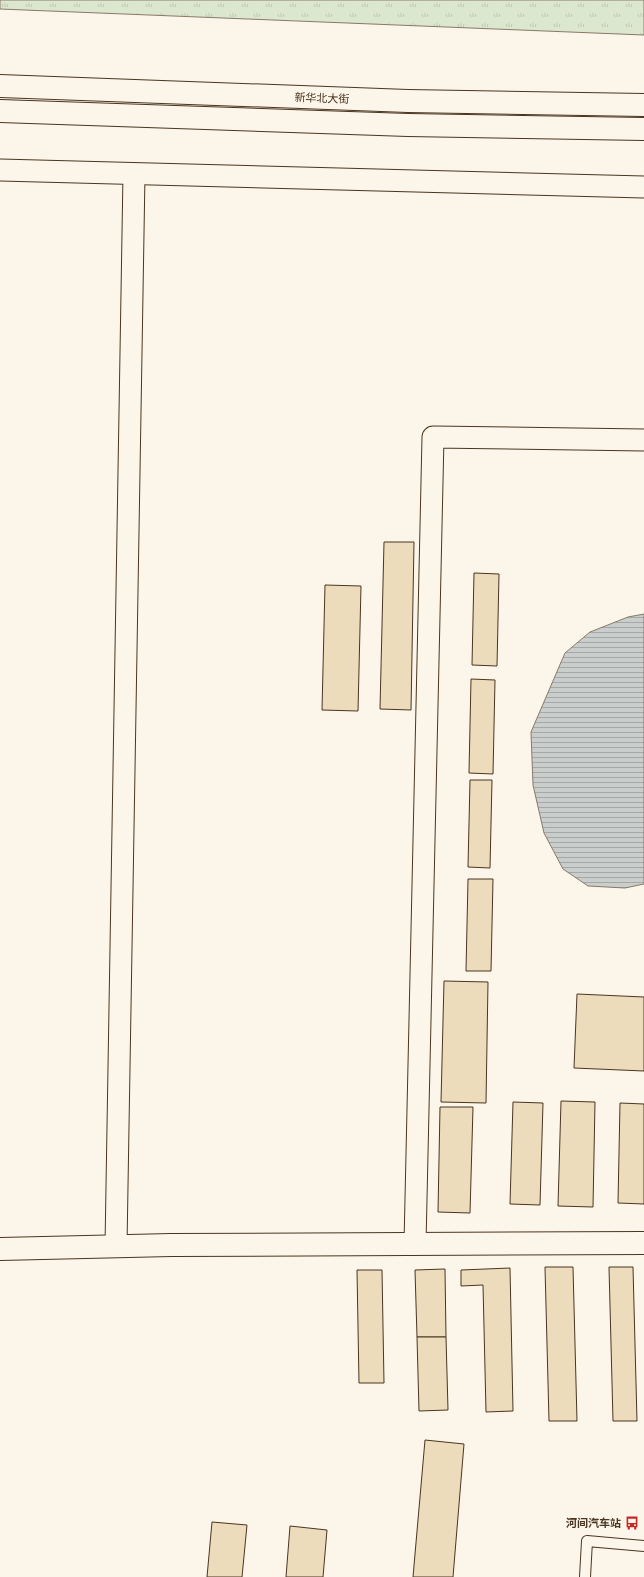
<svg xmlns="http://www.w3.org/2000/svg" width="644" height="1577" viewBox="0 0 644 1577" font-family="'Asap Condensed','Noto Sans SC',sans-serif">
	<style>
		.park { fill: url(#park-tufts); stroke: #887966 }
		.water { fill: url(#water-rules); stroke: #887966 }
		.building { fill: #ecdcbc; stroke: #4a3520 }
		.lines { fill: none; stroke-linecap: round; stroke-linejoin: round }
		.lane-casing { stroke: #4a3520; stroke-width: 12 }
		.street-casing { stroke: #4a3520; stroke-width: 23 }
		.secondary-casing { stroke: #4a3520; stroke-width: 24 }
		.lane { stroke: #fbf6e9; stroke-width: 10 }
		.street { stroke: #fbf6e9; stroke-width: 21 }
		.secondary { stroke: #fbf6e9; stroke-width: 22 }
		.labels { text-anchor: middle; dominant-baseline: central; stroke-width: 3; stroke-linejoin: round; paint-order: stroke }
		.street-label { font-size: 11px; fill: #4a3520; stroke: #fbf6e9 }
		.poi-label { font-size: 11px; font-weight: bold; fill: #4a3520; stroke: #fbf6e9; text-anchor: end }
	</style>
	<defs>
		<pattern id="park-tufts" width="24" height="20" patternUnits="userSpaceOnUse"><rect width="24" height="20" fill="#dce7d0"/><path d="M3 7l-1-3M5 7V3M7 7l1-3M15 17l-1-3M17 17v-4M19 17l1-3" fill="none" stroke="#bec7b2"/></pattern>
		<pattern id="water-rules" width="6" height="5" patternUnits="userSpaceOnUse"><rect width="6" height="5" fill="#c9cecd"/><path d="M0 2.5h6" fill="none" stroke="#a5a8a6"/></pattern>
	</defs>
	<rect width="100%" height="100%" fill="#fbf6e9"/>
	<polygon class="park" points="0,0 644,0 644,35 0,9"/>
	<polygon class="water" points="644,614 644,884 625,888 588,886 563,869 544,833 533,785 531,732 565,653 590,632 628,617"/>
	<g class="building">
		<polygon points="384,542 414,542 411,710 380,709"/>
		<polygon points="474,573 499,574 497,666 472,665"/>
		<polygon points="325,585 361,586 358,711 322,710"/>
		<polygon points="471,679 495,680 493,774 469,773"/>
		<polygon points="470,780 492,780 490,868 468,867"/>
		<polygon points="468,879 493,879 491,971 466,971"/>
		<polygon points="444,981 488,982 486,1103 441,1102"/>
		<polygon points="577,994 644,997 644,1071 574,1068"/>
		<polygon points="561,1101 595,1102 593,1207 558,1206"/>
		<polygon points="513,1102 543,1103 540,1205 510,1204"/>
		<polygon points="620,1103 644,1104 644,1204 618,1203"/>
		<polygon points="440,1107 473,1107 470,1213 438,1212"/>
		<polygon points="545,1267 573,1267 577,1421 549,1421"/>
		<polygon points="609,1267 633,1267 637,1421 613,1421"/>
		<polygon points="510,1268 513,1411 486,1412 483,1285 461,1286 461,1270"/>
		<polygon points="445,1269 446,1337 417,1337 415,1270"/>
		<polygon points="357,1270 382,1270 384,1383 359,1383"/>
		<polygon points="417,1337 446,1337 448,1410 419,1411"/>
		<polygon points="425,1440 464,1444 453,1577 413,1577"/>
		<polygon points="212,1522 247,1525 242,1577 207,1577"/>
		<polygon points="290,1526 327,1530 323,1577 286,1577"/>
	</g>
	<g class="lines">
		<g class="lane-casing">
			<polyline id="lane" points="585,1577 587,1541 644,1546"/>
		</g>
		<g class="street-casing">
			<g id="street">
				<polyline points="0,170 644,187"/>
				<polyline points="415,1244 433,437 644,440"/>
				<polyline points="116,1246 134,174"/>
			</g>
		</g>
		<g class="secondary-casing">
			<g id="secondary">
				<polyline points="0,86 408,101 644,105"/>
				<polyline points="0,111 408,125 644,129"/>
				<polyline points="0,1249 171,1245 644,1243"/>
			</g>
		</g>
		<use href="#lane" class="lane"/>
		<use href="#street" class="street"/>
		<use href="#secondary" class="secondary"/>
	</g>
	<defs>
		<g id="bus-bare" transform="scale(1.08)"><path d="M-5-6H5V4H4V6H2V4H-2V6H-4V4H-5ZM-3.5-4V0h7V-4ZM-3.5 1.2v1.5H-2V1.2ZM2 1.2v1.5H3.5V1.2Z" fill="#c62828" stroke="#fbf6e9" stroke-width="2.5" paint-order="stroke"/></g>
	</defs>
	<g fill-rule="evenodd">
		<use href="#bus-bare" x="632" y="1523"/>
	</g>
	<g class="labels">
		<g class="street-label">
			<text transform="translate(322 98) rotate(2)">新华北大街</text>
		</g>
		<g class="poi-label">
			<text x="621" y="1523">河间汽车站</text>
		</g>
	</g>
</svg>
